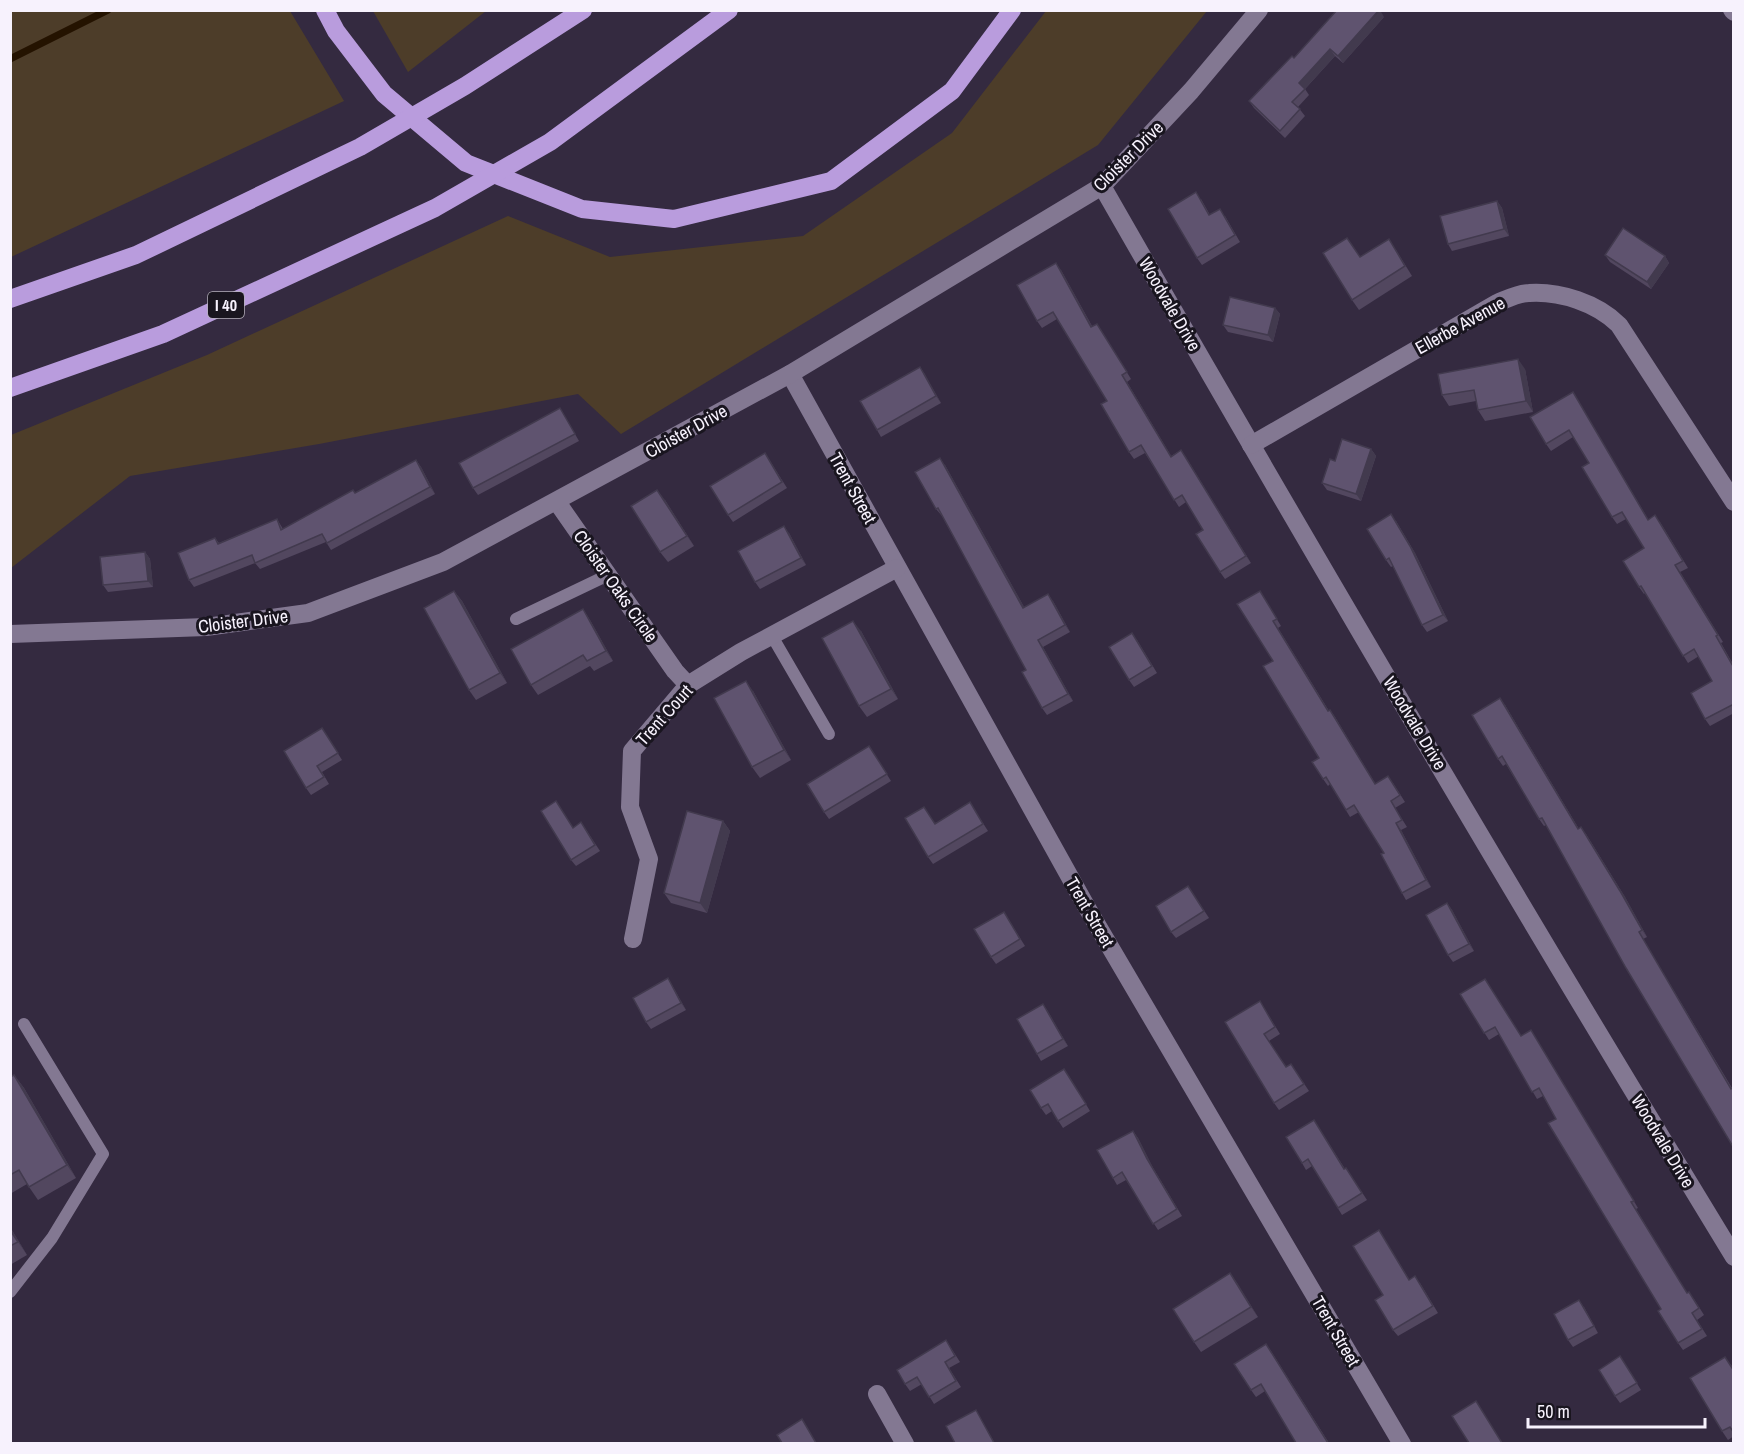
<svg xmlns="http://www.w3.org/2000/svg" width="1744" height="1454" viewBox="0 0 1744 1454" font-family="'Archivo Narrow',sans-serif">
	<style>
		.green { fill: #4d3d29 }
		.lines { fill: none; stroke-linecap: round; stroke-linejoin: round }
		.stream { stroke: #241300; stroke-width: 7 }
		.lane { stroke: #837892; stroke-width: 12 }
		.street { stroke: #837892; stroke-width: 18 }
		.highway { stroke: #b99cdd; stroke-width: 18 }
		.wall { fill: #52475f }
		.shaded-wall { fill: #423a4e }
		.building { fill: #5f536f; stroke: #423a4e; stroke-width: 1.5 }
		.labels { text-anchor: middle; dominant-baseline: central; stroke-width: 6; stroke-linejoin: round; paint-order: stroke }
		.shield { fill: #19151f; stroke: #b4b0ba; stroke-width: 1.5 }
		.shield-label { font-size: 16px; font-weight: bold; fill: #f7f2fd }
		.street-label { font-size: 18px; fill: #f7f2fd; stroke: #19151f }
	</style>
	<rect width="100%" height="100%" fill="#342a40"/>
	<g class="green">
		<polygon points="10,11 290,11 344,101 11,257"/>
		<polygon points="373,11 486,11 408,72"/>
		<polygon points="1046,11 1207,11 1098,145 621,434 578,394 319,444 130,476 11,568 11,435 207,355 508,216 610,257 803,236 952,133"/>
	</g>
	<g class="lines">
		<polyline class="stream" points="10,59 108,10"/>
		<g class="lane">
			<polyline points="516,619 608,575"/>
			<polyline points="772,636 829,734"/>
			<polyline points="10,1292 52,1238 103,1154 24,1024"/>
		</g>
		<g class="street">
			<polyline points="1732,10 1734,12"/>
			<path d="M 1102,186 C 1308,546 1518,903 1734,1257"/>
			<polyline points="790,374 1086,906 1402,1444"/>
			<path d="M 1251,445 L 1497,303 C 1507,299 1518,293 1529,293 C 1560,291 1597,303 1619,325 L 1734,502"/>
			<polyline points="557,502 675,671 688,685"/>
			<polyline points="10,634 206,627 308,613 443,562 790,374 1102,186 1191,91 1259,10"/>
			<polyline points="633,939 649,859 630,807 632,751 688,685 741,652 897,568"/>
			<polyline points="877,1394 905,1444"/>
		</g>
		<g class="highway">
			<polyline points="325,10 336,31 384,94 466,163 582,209 674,219 831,181 952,91 1012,10"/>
			<polyline points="10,299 136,255 360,147 465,86 583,10"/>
			<polyline points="10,388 163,334 435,208 550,142 729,10"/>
		</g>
	</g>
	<g class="wall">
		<polygon points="1384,17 1343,63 1335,56 1305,89 1309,95 1298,107 1305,116 1285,138 1254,108 1249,101 1294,58"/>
		<polygon points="1201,199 1210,215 1225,216 1240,242 1202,265 1197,258"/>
		<polygon points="1497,201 1502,208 1509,236 1452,251 1448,244"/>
		<polygon points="1396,250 1412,276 1359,310 1352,300 1360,257"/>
		<polygon points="1605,255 1665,256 1669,263 1651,289 1610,262"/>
		<polygon points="1061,270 1092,326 1101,330 1131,379 1127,382 1171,456 1181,450 1251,563 1225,579 1220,572 1203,530 1186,502 1179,507 1145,453 1134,459 1129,452 1107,401 1057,319 1042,328 1037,321"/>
		<polygon points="1275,308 1280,314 1273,342 1228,332 1223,325"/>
		<polygon points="920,367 941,403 881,437 877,430"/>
		<polygon points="1525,369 1533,412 1485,421 1478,410 1476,401 1449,406 1442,395"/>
		<polygon points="1577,399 1648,520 1660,522 1688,568 1680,572 1723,642 1721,643 1734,666 1734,713 1710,726 1705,719 1712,681 1699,656 1688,663 1645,593 1644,594 1639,587 1644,548 1626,519 1617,524 1612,517 1589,463 1573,437 1551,451 1546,444"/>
		<polygon points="564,415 579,441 478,495 473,488"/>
		<polygon points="1371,449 1376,456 1361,501 1327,490 1322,483 1335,461"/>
		<polygon points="765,453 787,488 733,522 728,515"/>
		<polygon points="416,460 421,467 435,494 331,550 326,542 260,569 255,563 194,587 189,580 215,538 219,543 277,519 283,529 355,493"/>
		<polygon points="945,465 1024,607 1053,601 1070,632 1043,647 1073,701 1047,715 1042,708 1026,670 942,516 936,509"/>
		<polygon points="665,500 694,546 668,562 660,552"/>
		<polygon points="1396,521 1415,553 1448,621 1427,632 1422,625 1393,566 1391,567 1386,560"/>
		<polygon points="789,533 806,565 760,589 755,582"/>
		<polygon points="145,552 150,559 153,587 108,592 103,585"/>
		<polygon points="454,591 462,601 507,683 476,700 469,690"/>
		<polygon points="1260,591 1281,626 1278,628 1329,711 1330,710 1335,717 1375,784 1393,783 1405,802 1395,808 1407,827 1401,830 1431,887 1406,900 1402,893 1384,853 1359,812 1350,817 1330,784 1328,786 1323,779 1319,758 1273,661"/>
		<polygon points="583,609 590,620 613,661 594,671 590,666 538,695 531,685"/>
		<polygon points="861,631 898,699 867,717 859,706"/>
		<polygon points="1137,640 1157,673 1134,687 1129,680"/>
		<polygon points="753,691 791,760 760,778 752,767"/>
		<polygon points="1505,705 1579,829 1586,834 1625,897 1647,937 1643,939 1732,1088 1734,1087 1734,1147 1626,968 1546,825 1544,826 1539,819 1506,764 1503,766 1498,759"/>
		<polygon points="322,728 342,760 322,772 329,784 311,795 306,788"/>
		<polygon points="869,746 891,781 829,819 824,812"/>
		<polygon points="974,809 988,831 933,864 928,857 935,823"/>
		<polygon points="723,821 730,831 707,913 671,903 664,893"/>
		<polygon points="581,822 600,851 576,866 571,860 573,828"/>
		<polygon points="1188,886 1209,918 1176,938 1171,932"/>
		<polygon points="1447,903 1452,910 1474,951 1453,962 1448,955"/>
		<polygon points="1004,912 1025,946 996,964 991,957"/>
		<polygon points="668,978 686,1010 651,1029 646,1022"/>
		<polygon points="1460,994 1521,1036 1531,1030 1638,1208 1636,1209 1687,1293 1694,1299 1704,1315 1697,1320 1707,1336 1683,1350 1678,1343 1661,1309 1543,1096 1537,1099 1499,1034 1489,1040"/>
		<polygon points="1260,1001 1280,1034 1269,1041 1286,1067 1291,1064 1309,1091 1279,1110 1274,1103"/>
		<polygon points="1043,1004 1068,1046 1041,1061 1037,1054"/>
		<polygon points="14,1075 24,1088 76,1178 38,1200 27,1184 10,1194 10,1077"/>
		<polygon points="1069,1076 1090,1111 1063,1128 1052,1111 1046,1115 1041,1108"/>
		<polygon points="1314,1120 1345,1169 1346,1168 1367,1200 1342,1215 1312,1166 1306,1170 1302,1163"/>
		<polygon points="1133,1131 1138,1138 1152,1166 1182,1216 1158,1230 1126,1180 1117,1185 1113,1178"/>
		<polygon points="10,1227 27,1255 10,1265"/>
		<polygon points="1379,1230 1409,1279 1420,1283 1438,1313 1398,1336 1393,1330 1383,1295"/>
		<polygon points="1230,1273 1258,1317 1201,1352 1194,1342"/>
		<polygon points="1584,1307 1598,1333 1573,1347 1568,1340"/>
		<polygon points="946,1340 960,1362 949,1368 961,1387 934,1404 922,1384 910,1391 905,1384"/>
		<polygon points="1266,1344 1271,1351 1329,1443 1296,1443 1265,1391 1256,1397 1251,1390"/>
		<polygon points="1620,1356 1641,1390 1620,1403 1615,1396"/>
		<polygon points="1725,1357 1734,1369 1734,1436 1728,1440 1722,1431"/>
	</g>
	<g class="shaded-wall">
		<polygon points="1380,10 1384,17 1343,63 1338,56"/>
		<polygon points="1330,49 1335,56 1304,90 1299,83"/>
		<polygon points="1497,201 1502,208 1509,236 1504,229"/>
		<polygon points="1665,256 1669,263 1651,289 1647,282"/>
		<polygon points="1056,263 1061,270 1096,334 1091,327"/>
		<polygon points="1275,308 1280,314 1273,342 1268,335"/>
		<polygon points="1518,359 1525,369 1533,412 1526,401"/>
		<polygon points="920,367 925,374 941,403 936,396"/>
		<polygon points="1122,375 1127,382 1176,464 1171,457"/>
		<polygon points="1573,392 1577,399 1653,527 1648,520"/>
		<polygon points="1371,449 1376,456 1361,501 1356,494"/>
		<polygon points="1181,450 1186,457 1251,563 1246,556"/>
		<polygon points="940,458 945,465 1028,614 1023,608"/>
		<polygon points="416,460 421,467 435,494 430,487"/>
		<polygon points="657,490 665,500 694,546 687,536"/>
		<polygon points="1391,514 1415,553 1448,621 1443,615"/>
		<polygon points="784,526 789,533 806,565 801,558"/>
		<polygon points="145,552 150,559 153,587 148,581"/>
		<polygon points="454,591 462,601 507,683 500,673"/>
		<polygon points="1048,594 1053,601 1070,632 1065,625"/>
		<polygon points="583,609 590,620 613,661 606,651"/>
		<polygon points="853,621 861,631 898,699 891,689"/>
		<polygon points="1038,640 1043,647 1073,701 1068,694"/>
		<polygon points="746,681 753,691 791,760 784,750"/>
		<polygon points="1500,698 1505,705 1583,836 1578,829"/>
		<polygon points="1330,710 1335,717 1380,791 1375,784"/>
		<polygon points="723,821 730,831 707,913 700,903"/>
		<polygon points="1396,823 1401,830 1431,887 1426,880"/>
		<polygon points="1581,827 1625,897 1647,937 1642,930"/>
		<polygon points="1447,903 1452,910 1474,951 1469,944"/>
		<polygon points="668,978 672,985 686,1010 681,1003"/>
		<polygon points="1043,1004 1048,1011 1068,1046 1063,1039"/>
		<polygon points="1531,1030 1535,1037 1638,1208 1634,1201"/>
		<polygon points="14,1075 24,1088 76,1178 67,1165"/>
		<polygon points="1133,1131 1138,1138 1152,1166 1182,1216 1147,1159"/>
		<polygon points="10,1227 27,1255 10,1230"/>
		<polygon points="1230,1273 1238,1284 1258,1317 1251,1307"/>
		<polygon points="1579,1300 1584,1307 1598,1333 1594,1326"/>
		<polygon points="976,1410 980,1417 995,1443 994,1443"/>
	</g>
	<g class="building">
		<polygon points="1337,10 1379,10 1338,56 1330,49 1299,83 1305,89 1292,102 1300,109 1280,131 1249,101 1292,56 1294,58"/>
		<polygon points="1196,192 1209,215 1220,209 1235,235 1197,258 1168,209"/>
		<polygon points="1497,201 1504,229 1448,244 1440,216"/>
		<polygon points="1623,228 1665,256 1647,282 1605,255"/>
		<polygon points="1347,238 1360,257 1389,239 1405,266 1352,300 1323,253"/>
		<polygon points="1056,263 1091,327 1097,324 1127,372 1122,375 1171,457 1181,450 1246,556 1220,572 1196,534 1203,530 1182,495 1174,500 1141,445 1129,452 1101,404 1107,401 1053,312 1037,321 1017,285"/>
		<polygon points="1230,297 1275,308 1268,335 1223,325"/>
		<polygon points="1518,359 1526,401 1478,410 1474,390 1442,395 1438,374"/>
		<polygon points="920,367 936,396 877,430 860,401"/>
		<polygon points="1573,392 1648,520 1655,515 1683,561 1675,565 1718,635 1716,636 1734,668 1734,704 1705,719 1691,693 1712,681 1694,649 1683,656 1641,586 1639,587 1623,561 1644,548 1622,512 1612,517 1582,467 1589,463 1569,430 1546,444 1530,417"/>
		<polygon points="560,408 575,434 473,488 459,463"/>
		<polygon points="1342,439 1371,449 1356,494 1322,483 1330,459 1335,461"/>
		<polygon points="765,453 782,482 728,515 710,486"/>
		<polygon points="940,458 1023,608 1048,594 1065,625 1038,640 1068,694 1042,708 1022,672 1026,670 938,508 936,509 915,472"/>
		<polygon points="416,460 430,487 327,543 322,534 255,563 252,555 189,580 178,553 215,538 218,544 277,519 281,530 353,490 355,493"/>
		<polygon points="657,490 687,536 660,552 631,506"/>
		<polygon points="1391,514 1410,546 1443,615 1422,625 1389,558 1386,560 1367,529"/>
		<polygon points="784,526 801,558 755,582 738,551"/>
		<polygon points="145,552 148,581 103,585 100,557"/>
		<polygon points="454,591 500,673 469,690 424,608"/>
		<polygon points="1260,591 1277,619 1273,621 1328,711 1330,710 1375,784 1388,776 1400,795 1391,801 1402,820 1396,823 1426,880 1402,893 1381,854 1384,853 1354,805 1346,810 1326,777 1323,779 1312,762 1319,758 1263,666 1273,661 1237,604"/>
		<polygon points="583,609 606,651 587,661 583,655 531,685 511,649"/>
		<polygon points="853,621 891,689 859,706 822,638"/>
		<polygon points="1132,633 1152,666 1129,680 1109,647"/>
		<polygon points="746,681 784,750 752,767 714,698"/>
		<polygon points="1500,698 1578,829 1581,827 1620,891 1642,930 1639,932 1731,1089 1734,1087 1734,1144 1732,1145 1626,968 1542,818 1539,819 1502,756 1498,759 1472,715"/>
		<polygon points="322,728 338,753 317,766 324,777 306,788 284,751"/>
		<polygon points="869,746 887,774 824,812 807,784"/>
		<polygon points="556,801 573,828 581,822 595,845 571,860 541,811"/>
		<polygon points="970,802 983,824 928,857 905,818 924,807 935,824"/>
		<polygon points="687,811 723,821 700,903 664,893"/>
		<polygon points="1188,886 1204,911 1171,932 1156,906"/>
		<polygon points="1447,903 1469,944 1448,955 1426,915"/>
		<polygon points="1004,912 1020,939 991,957 974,929"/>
		<polygon points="668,978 681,1003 646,1022 633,998"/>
		<polygon points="1485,979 1521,1036 1531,1030 1634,1201 1631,1202 1687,1293 1689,1292 1699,1308 1692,1313 1702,1329 1678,1343 1658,1311 1661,1309 1548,1123 1556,1119 1539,1088 1532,1092 1495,1027 1484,1033 1460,994"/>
		<polygon points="1260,1001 1275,1027 1264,1034 1286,1067 1291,1064 1304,1084 1274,1103 1225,1022"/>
		<polygon points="1043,1004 1063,1039 1037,1054 1017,1019"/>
		<polygon points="1064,1069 1086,1104 1058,1121 1048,1104 1041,1108 1030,1090"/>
		<polygon points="14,1075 67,1165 29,1187 19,1170 10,1175 10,1077"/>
		<polygon points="1314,1120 1344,1169 1346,1168 1362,1193 1338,1208 1308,1159 1302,1163 1286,1137"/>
		<polygon points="1133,1131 1147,1159 1177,1209 1153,1224 1122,1172 1113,1178 1097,1150"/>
		<polygon points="10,1230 18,1242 10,1246"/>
		<polygon points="1379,1230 1409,1280 1415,1276 1433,1306 1393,1330 1375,1300 1383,1295 1353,1246"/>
		<polygon points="1230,1273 1251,1307 1194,1342 1173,1309"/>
		<polygon points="1579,1300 1594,1326 1568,1340 1554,1314"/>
		<polygon points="946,1340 955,1356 945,1362 956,1381 929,1397 917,1377 905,1384 897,1370"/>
		<polygon points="1266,1344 1328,1443 1296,1443 1261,1384 1251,1390 1234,1364"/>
		<polygon points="1620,1356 1637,1383 1615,1396 1599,1370"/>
		<polygon points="1725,1357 1734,1371 1734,1433 1730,1427 1722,1431 1690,1378"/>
		<polygon points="1476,1401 1502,1443 1469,1443 1452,1416"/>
		<polygon points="976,1410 994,1443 955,1443 946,1426"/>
		<polygon points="802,1419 816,1443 782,1443 777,1435"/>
	</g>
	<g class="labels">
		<rect class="shield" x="208" y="292" width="36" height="26" rx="4.5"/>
		<g class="shield-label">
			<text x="226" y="305">I 40</text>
		</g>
		<g class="street-label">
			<text transform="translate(1128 156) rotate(-45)">Cloister Drive</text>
			<text transform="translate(1170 304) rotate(60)">Woodvale Drive</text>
			<text transform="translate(1460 325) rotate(-29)">Ellerbe Avenue</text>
			<text transform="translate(686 431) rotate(-29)">Cloister Drive</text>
			<text transform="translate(853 488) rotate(61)">Trent Street</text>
			<text transform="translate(616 586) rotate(55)">Cloister Oaks Circle</text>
			<text transform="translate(243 621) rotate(-7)">Cloister Drive</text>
			<text transform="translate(664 715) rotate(-48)">Trent Court</text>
			<text transform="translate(1415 723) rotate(59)">Woodvale Drive</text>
			<text transform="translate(1090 912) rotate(60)">Trent Street</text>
			<text transform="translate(1663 1141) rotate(59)">Woodvale Drive</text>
			<text transform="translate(1336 1331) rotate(60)">Trent Street</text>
		</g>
	</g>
	<rect width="1744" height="1454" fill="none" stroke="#f7f2fd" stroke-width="24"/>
	<path d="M1528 1418v9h177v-9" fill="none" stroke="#f7f2fd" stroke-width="3"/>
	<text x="1537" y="1418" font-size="18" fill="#f7f2fd" stroke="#19151f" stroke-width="4.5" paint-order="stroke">50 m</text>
</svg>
